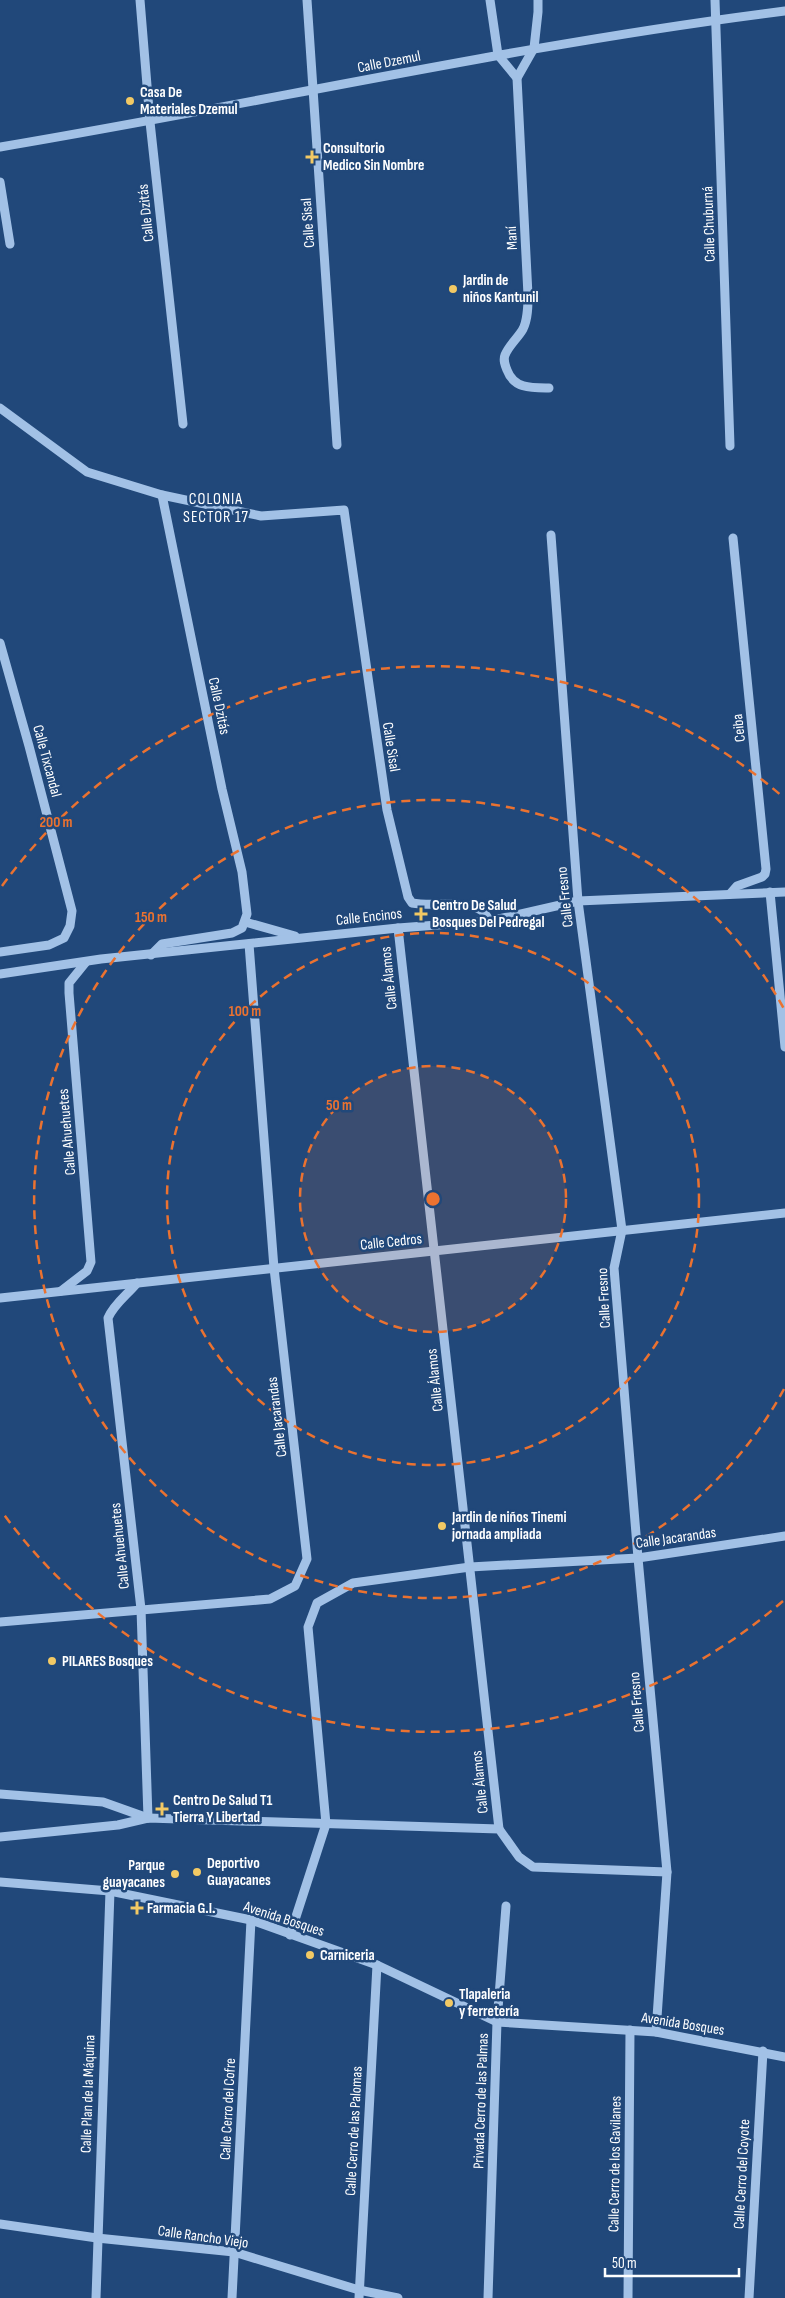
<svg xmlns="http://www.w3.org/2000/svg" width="785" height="2298" viewBox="0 0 785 2298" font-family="'Sofia Sans Condensed',sans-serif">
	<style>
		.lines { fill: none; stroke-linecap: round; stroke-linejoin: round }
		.minor { stroke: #a2c1e6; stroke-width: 9 }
		.ring { fill: none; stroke: #eb7230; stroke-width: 2.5; stroke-dasharray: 9 6 }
		.poi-dot { fill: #f2c964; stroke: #21487a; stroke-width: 2 }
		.labels { text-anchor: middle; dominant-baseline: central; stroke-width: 5; stroke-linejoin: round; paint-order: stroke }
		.street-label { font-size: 15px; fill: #fff; stroke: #21487a }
		.poi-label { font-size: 15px; font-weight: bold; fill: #fff; stroke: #21487a; text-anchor: start }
		.neighbourhood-label { font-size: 16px; letter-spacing: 1px; fill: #fff; stroke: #21487a }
		.centre { fill: #eb7230; stroke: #21487a; stroke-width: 2.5 }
		.ring-label { font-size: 15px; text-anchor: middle; font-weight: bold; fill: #eb7230; stroke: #21487a; stroke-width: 5; stroke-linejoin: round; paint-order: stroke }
	</style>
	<rect width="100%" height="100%" fill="#21487a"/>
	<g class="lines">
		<g class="minor">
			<polyline points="140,0 150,122 183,424"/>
			<polyline points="307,0 337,445"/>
			<polyline points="490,0 498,55"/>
			<path d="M 538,0 L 538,12 L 534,48 L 517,78 L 528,295 C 528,306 528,319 523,329 C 518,338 509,345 505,355 C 503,360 505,365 507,370 C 514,389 532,388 549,388"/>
			<polyline points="715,0 730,446"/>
			<polyline points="498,55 517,78"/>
			<path d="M 0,147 C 262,103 521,44 785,11"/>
			<polyline points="0,182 10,244"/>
			<path d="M 0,408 L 87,472 L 162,495 L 261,516 L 344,510 L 387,810 L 408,897 L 412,903 C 432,907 462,900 479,909 C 484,911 487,917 490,921"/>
			<polyline points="551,535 578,901 622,1230 614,1268 638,1558 667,1872 656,2032"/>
			<polyline points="0,643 29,746 72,911 70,926 64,938 49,945 0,952"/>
			<polyline points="770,892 785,1047"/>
			<polyline points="730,894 737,886 762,877 765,874 766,869 733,538"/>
			<polyline points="245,922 295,936"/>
			<polyline points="398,928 499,1829"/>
			<polyline points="151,955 162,944 232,933 242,928 247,914 242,872 222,789 162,495"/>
			<polyline points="0,974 101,959 398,928 490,921 578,901 785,892"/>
			<path d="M 137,1283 C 127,1295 114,1304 108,1318 L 141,1609 L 148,1818"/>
			<polyline points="61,1291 87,1271 91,1262 69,993 69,983 86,962"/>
			<polyline points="0,1298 785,1213"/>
			<polyline points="0,1622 270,1599 295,1586 307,1559 274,1268 249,944"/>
			<polyline points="0,1794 103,1802 148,1818"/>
			<polyline points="0,1837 118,1825 148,1818 499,1829 519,1857 533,1867 667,1872"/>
			<polyline points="0,1882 110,1891 251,1920 377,1965 497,2022 656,2032 785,2057"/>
			<polyline points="290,1935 326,1824 308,1627 317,1603 353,1583 470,1567 638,1558 785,1536"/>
			<polyline points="0,2224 97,2238 234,2252 359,2290 398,2298"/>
			<polyline points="96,2298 110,1891"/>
			<polyline points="232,2298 251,1920"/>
			<polyline points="359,2298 377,1965"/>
			<polyline points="488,2298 497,2022 506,1906"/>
			<polyline points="628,2298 630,2030"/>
			<polyline points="749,2298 763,2051"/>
		</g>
	</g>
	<circle cx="433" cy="1199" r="133" fill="#eb7230" fill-opacity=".12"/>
	<g class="ring">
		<circle cx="433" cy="1199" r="133"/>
		<circle cx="433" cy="1199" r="266"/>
		<path d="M784 1389A399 399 0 1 1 784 1009"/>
		<path d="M783 1601A533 533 0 0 1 2 1512M2 886A533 533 0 0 1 783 797"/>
	</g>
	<g class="poi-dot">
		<circle cx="130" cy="101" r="5"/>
		<path d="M309.5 149.5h5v5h5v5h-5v5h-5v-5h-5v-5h5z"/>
		<circle cx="453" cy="289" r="5"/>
		<path d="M418.5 906.5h5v5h5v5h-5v5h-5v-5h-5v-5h5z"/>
		<circle cx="442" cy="1526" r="5"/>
		<circle cx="52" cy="1661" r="5"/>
		<path d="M159.5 1801.5h5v5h5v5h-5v5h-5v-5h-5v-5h5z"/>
		<circle cx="197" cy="1872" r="5"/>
		<circle cx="175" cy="1874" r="5"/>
		<path d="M134.5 1900.5h5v5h5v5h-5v5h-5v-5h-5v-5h5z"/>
		<circle cx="310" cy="1955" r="5"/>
		<circle cx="449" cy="2003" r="5"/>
	</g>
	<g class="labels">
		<g class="street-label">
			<text transform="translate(389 62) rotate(-11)">Calle Dzemul</text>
			<text transform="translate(146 213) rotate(-96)">Calle Dzitás</text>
			<text transform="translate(308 223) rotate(-94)">Calle Sisal</text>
			<text transform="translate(709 224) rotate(-92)">Calle Chuburná</text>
			<text transform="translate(512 238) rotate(-93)">Maní</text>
			<text transform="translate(219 706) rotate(78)">Calle Dzitás</text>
			<text transform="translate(739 728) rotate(-96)">Ceiba</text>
			<text transform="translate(391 747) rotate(81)">Calle Sisal</text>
			<text transform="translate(47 761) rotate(75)">Calle Tixcandal</text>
			<text transform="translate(565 897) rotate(-96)">Calle Fresno</text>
			<text transform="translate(369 917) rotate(-6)">Calle Encinos</text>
			<text transform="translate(389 978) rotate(-96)">Calle Álamos</text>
			<text transform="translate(67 1132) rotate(-95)">Calle Ahuehuetes</text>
			<text transform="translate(391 1242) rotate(-6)">Calle Cedros</text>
			<text transform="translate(604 1298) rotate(-93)">Calle Fresno</text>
			<text transform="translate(435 1380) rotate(-96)">Calle Álamos</text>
			<text transform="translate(277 1417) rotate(-97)">Calle Jacarandas</text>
			<text transform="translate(676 1538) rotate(-8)">Calle Jacarandas</text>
			<text transform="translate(120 1546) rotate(-96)">Calle Ahuehuetes</text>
			<text transform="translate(637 1702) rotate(-95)">Calle Fresno</text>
			<text transform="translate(480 1782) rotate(-96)">Calle Álamos</text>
			<text transform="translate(284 1919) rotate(18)">Avenida Bosques</text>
			<text transform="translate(683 2024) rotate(9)">Avenida Bosques</text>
			<text transform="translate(88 2094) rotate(-88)">Calle Plan de la Máquina</text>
			<text transform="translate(481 2101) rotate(-88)">Privada Cerro de las Palmas</text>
			<text transform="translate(228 2109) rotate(-87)">Calle Cerro del Cofre</text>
			<text transform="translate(354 2131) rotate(-87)">Calle Cerro de las Palomas</text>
			<text transform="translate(615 2164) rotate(-89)">Calle Cerro de los Gavilanes</text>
			<text transform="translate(742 2174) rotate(-87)">Calle Cerro del Coyote</text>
			<text transform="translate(203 2237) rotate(8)">Calle Rancho Viejo</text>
		</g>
		<g class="poi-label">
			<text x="140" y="92">Casa De<tspan x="140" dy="17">Materiales Dzemul</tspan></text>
			<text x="323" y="148">Consultorio<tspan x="323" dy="17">Medico Sin Nombre</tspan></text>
			<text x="463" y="280">Jardin de<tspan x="463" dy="17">niños Kantunil</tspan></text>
			<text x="432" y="905">Centro De Salud<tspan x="432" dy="17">Bosques Del Pedregal</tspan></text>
			<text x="452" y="1517">Jardin de niños Tinemi<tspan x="452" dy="17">jornada ampliada</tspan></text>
			<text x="62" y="1661">PILARES Bosques</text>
			<text x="173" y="1800">Centro De Salud T1<tspan x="173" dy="17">Tierra Y Libertad</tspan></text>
			<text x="207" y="1863">Deportivo<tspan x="207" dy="17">Guayacanes</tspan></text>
			<text x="165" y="1865" text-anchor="end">Parque<tspan x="165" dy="17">guayacanes</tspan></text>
			<text x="147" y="1908">Farmacia G.I.</text>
			<text x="320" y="1955">Carniceria</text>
			<text x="459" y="1994">Tlapaleria<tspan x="459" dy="17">y ferretería</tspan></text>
		</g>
		<g class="neighbourhood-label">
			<text x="216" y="499">COLONIA<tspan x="216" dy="18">SECTOR 17</tspan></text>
		</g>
	</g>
	<circle cx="433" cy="1199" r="8" class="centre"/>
	<g class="ring-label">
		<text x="56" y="827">200 m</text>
		<text x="151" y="922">150 m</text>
		<text x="245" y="1016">100 m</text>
		<text x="339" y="1110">50 m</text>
	</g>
	<path d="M605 2268v8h134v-8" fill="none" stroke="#ffffff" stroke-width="2.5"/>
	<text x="612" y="2268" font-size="15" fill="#ffffff" stroke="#21487a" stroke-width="4" paint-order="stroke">50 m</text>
</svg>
